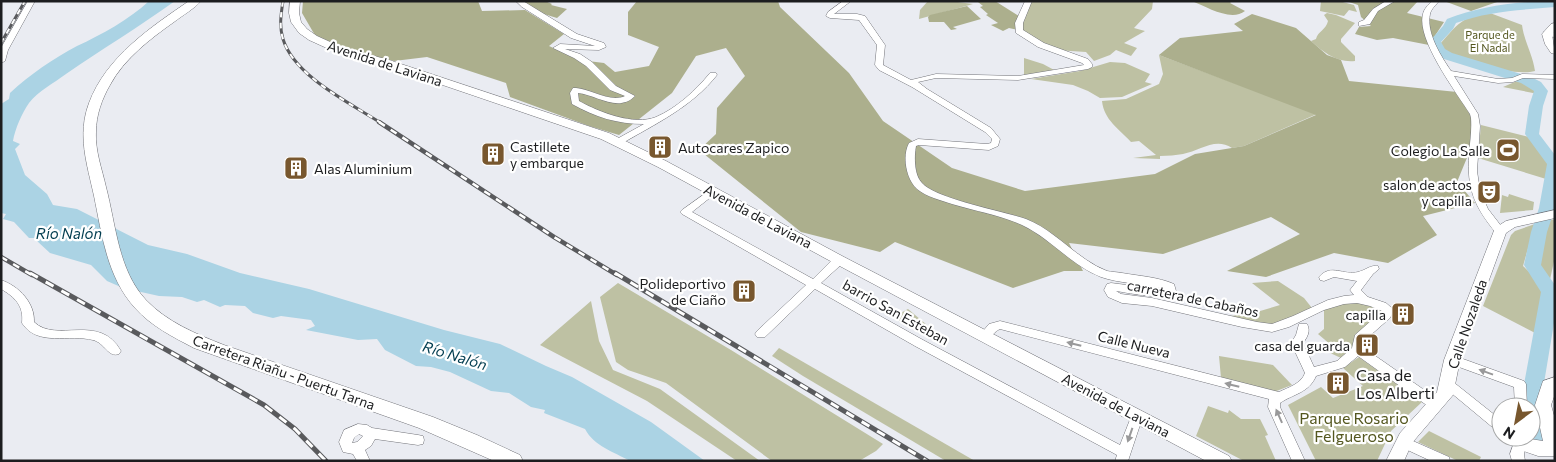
<svg xmlns="http://www.w3.org/2000/svg" width="1556" height="462" viewBox="0 0 1556 462" font-family="Commissioner,sans-serif">
	<style>
		.green { fill: #bec1a3 }
		.forest { fill: #acaf8d }
		.water { fill: #abd3e4 }
		.lines { fill: none; stroke-linecap: round; stroke-linejoin: round }
		.river { fill: #abd3e4; fill-rule: evenodd }
		.street-casing { stroke: #73747a; stroke-width: 1 }
		.secondary-casing { stroke: #73747a; stroke-width: 1 }
		.primary-casing { stroke: #73747a; stroke-width: 1 }
		.street { fill: #fff; fill-rule: evenodd }
		.secondary { fill: #fff; fill-rule: evenodd }
		.primary { fill: #fff; fill-rule: evenodd }
		.rail-far2-casing { stroke: #595a5d; stroke-width: 3 }
		.rail-far1-casing { stroke: #595a5d; stroke-width: 4.5 }
		.rail-casing { stroke: #595a5d; stroke-width: 5 }
		.rail-far2 { stroke: #fff; stroke-width: 2; stroke-dasharray: 5.5; stroke-linecap: butt }
		.rail-far1 { stroke: #fff; stroke-width: 2.5; stroke-dasharray: 7; stroke-linecap: butt }
		.rail { stroke: #fff; stroke-width: 3; stroke-dasharray: 9; stroke-linecap: butt }
		.oneway { fill: #99999a }
		.labels { text-anchor: middle; dominant-baseline: central; stroke-width: 4.5; stroke-linejoin: round; paint-order: stroke }
		.far-park-label { font-size: 11px; fill: #54571f; stroke: #fff }
		.street-label { font-size: 14px; fill: #1c1d1f; stroke: #fff }
		.poi-label { font-size: 14px; fill: #1c1d1f; stroke: #fff; text-anchor: end }
		.water-label { font-size: 15px; font-style: italic; fill: #013c4f; stroke: #fff }
		.near-poi-label { font-size: 16px; fill: #1c1d1f; stroke: #fff; text-anchor: start }
		.near-park-label { font-size: 16px; fill: #54571f; stroke: #fff }
	</style>
	<rect width="100%" height="100%" fill="#eaecf2"/>
	<g class="green">
		<polygon points="928,1 950,1 973,4 919,19 920,10"/>
		<polygon points="1032,1 1153,1 1152,9 1134,28 1145,31 1124,43 1137,48 1131,56 1116,50 1110,55 1094,61 1086,52 1055,50 1023,34 1022,24"/>
		<polygon points="1321,1 1339,1 1354,5 1357,12 1349,10 1344,16 1320,11"/>
		<path d="M 1327,13 L 1336,15 L 1355,23 L 1341,39 L 1341,42 L 1355,56 L 1355,61 C 1337,63 1323,52 1311,41 L 1316,39 C 1318,31 1326,30 1328,21 L 1324,15 Z"/>
		<path d="M 1490,13 L 1522,25 C 1524,41 1533,55 1535,71 C 1514,77 1460,60 1442,49 L 1440,44 C 1459,23 1461,17 1490,13 Z"/>
		<path d="M 1159,55 L 1317,114 L 1244,146 L 1232,148 C 1215,137 1200,151 1183,154 C 1176,155 1168,156 1160,156 L 1160,159 L 1133,158 L 1156,155 L 1139,141 L 1131,142 C 1119,129 1104,120 1102,101 L 1126,99 L 1159,84 L 1163,74 Z"/>
		<polygon points="1024,58 1043,64 1056,71 1024,76"/>
		<polygon points="1110,62 1125,63 1150,74 1145,82 1152,84 1122,97 1100,98 1088,91 1073,85 1031,79 1080,71"/>
		<polygon points="1524,78 1540,82 1539,87 1534,87 1538,94 1503,87"/>
		<polygon points="1481,125 1529,137 1548,162 1546,179 1478,158"/>
		<polygon points="1509,194 1534,202 1533,210 1500,213 1502,195 1508,197"/>
		<polygon points="1555,219 1555,257 1549,284 1533,267 1542,222"/>
		<polygon points="1535,224 1523,266 1543,285 1547,293 1539,335 1483,306 1511,235 1515,231"/>
		<polygon points="1278,281 1304,298 1312,308 1281,324 1269,326 1229,316 1250,314 1280,305 1252,283"/>
		<polygon points="618,283 731,350 883,444 876,451 859,461 772,461 666,383 628,370 616,362 600,297"/>
		<polygon points="591,301 599,341 613,370 660,389 760,461 737,461 647,401 540,345"/>
		<polygon points="1357,301 1381,308 1382,312 1356,345 1341,358 1328,352 1331,345 1318,334 1324,329 1324,310 1332,306"/>
		<polygon points="908,309 934,331 926,335 919,329 916,331 904,321 901,322 895,316"/>
		<polygon points="779,348 975,461 946,461 803,376 772,356"/>
		<polygon points="1219,356 1273,365 1292,385 1274,392 1221,378"/>
		<polygon points="1359,357 1422,402 1391,431 1377,461 1316,461 1288,405 1321,387 1333,398 1363,386 1343,368"/>
		<polygon points="1208,406 1228,413 1229,410 1241,419 1260,419 1268,435 1265,436 1276,461 1244,461 1196,436"/>
		<polygon points="1429,431 1481,457 1479,461 1458,461 1418,442"/>
	</g>
	<g class="forest">
		<polygon points="303,1 478,1 482,11 525,10 564,34 549,46 580,60 604,63 615,72 649,66 659,47 628,35 628,12 637,1 778,1 780,7 849,73 883,121 952,168 1025,191 1155,174 1195,154 1244,146 1316,115 1159,55 1180,38 1243,31 1234,24 1252,14 1296,28 1327,55 1341,60 1349,81 1457,92 1472,118 1471,148 1457,182 1475,203 1423,216 1437,235 1388,263 1334,253 1266,277 1227,271 1300,234 1271,217 1163,254 1069,243 1083,271 1064,271 1013,288 895,242 880,252 801,232 699,150 716,134 717,108 745,76 726,48 696,56 672,93 619,135 589,126 510,97 506,83 427,57 394,61 353,51 316,37 302,13"/>
		<polygon points="523,1 545,1 552,4 551,5 567,9 557,18 534,11"/>
		<polygon points="983,1 995,1 1019,16 1018,30 1009,28 1003,31 991,25 998,23 986,15 988,14 980,7 983,6 978,2"/>
		<path d="M 1192,1 L 1232,1 L 1230,3 L 1245,11 C 1231,22 1207,7 1192,1 Z"/>
		<polygon points="1346,1 1418,1 1407,13 1444,22 1429,45 1393,38 1377,40 1355,34 1359,27 1371,26 1361,17 1358,5"/>
		<polygon points="1444,1 1500,1 1471,11"/>
		<polygon points="967,6 981,19 953,27 957,29 951,30 944,22 929,22 928,17 930,15"/>
	</g>
	<path class="water" d="M 149,1 L 175,1 C 139,27 102,49 66,74 C 54,83 38,91 29,103 C 22,113 15,129 13,141 L 20,144 L 15,149 L 25,175 L 47,194 L 53,205 L 77,209 L 148,245 L 187,254 L 240,273 L 309,289 L 444,330 L 500,344 L 546,366 L 572,377 L 651,422 L 705,461 L 630,461 C 614,452 594,446 585,429 L 544,413 L 545,410 L 531,407 L 509,393 L 491,391 L 450,372 L 431,367 L 416,366 L 385,350 L 377,339 L 358,340 L 306,330 L 315,326 L 311,320 L 281,316 L 273,318 L 253,313 L 245,306 L 225,305 L 220,307 L 204,300 L 197,302 L 182,297 L 159,296 L 123,288 L 107,281 L 91,265 L 50,253 L 37,241 L 40,238 L 29,238 L 14,222 L 3,219 L 6,214 L 1,213 L 1,104 L 9,99 L 10,93 C 29,75 54,58 77,46 C 101,35 130,19 149,1 Z"/>
	<g class="lines">
		<path class="river" d="M 1555,1 L 1555,7 C 1521,10 1488,11 1456,23 L 1453,29 L 1441,42 L 1445,49 L 1452,53 L 1531,77 L 1541,82 L 1548,91 L 1543,106 L 1539,134 L 1555,155 L 1555,208 L 1547,232 L 1541,265 L 1555,285 L 1555,317 L 1542,395 L 1549,438 L 1546,444 L 1539,447 L 1532,444 L 1529,438 L 1531,437 L 1531,407 L 1524,407 L 1522,395 L 1541,292 L 1524,265 L 1531,232 L 1539,208 L 1547,164 L 1525,134 L 1529,106 L 1534,91 L 1521,83 L 1444,59 L 1436,54 L 1429,42 L 1443,26 L 1447,19 C 1481,6 1518,1 1555,1 Z"/>
		<g class="street-casing">
			<g id="street">
				<polygon points="28,1 35,1 8,50 5,61 1,63 1,48"/>
				<path d="M 516,1 L 523,1 L 577,34 L 604,43 L 606,47 L 599,50 L 565,49 L 580,54 L 592,62 L 616,86 L 635,96 C 618,113 597,95 578,93 L 579,101 C 599,112 634,126 656,117 C 677,108 696,90 710,73 L 716,73 L 717,75 C 692,107 655,124 621,144 L 615,144 L 614,142 L 615,140 L 644,124 C 617,124 595,117 572,104 L 570,93 L 573,88 L 576,88 C 591,89 610,103 625,96 L 610,90 L 586,66 L 574,58 L 553,48 L 560,44 L 595,46 L 571,38 L 522,7 Z"/>
				<path d="M 843,1 L 851,1 L 834,14 L 857,14 L 865,16 L 885,45 L 883,65 L 911,80 L 936,74 L 1018,76 L 1084,65 L 1082,63 L 1038,47 L 1016,33 L 1015,23 L 1025,1 L 1032,1 L 1023,23 L 1023,30 L 1044,43 L 1088,59 L 1092,64 L 1092,67 L 1088,69 L 1018,80 L 936,78 L 918,82 L 927,89 L 991,128 L 1000,139 L 998,146 L 989,150 L 919,145 L 916,146 C 914,157 914,175 922,183 C 936,199 1003,211 1026,219 C 1055,230 1078,260 1107,271 C 1111,272 1117,272 1122,273 C 1139,276 1158,277 1174,284 L 1176,291 L 1175,294 C 1156,299 1135,294 1116,291 L 1121,294 L 1152,298 L 1257,322 L 1272,324 L 1293,316 L 1328,300 L 1344,296 L 1354,295 L 1350,290 L 1357,281 L 1334,277 L 1324,281 L 1320,280 L 1319,277 C 1331,263 1344,276 1358,272 C 1366,270 1370,265 1378,266 L 1379,269 L 1373,274 L 1361,290 L 1368,297 L 1386,303 L 1394,310 L 1390,318 L 1365,340 L 1364,348 L 1440,401 L 1442,405 L 1440,409 L 1436,410 L 1432,409 L 1358,356 L 1345,367 L 1316,376 C 1309,393 1293,394 1280,403 L 1280,407 L 1305,461 L 1292,461 L 1268,407 L 1269,399 L 1000,329 C 992,332 991,342 981,339 L 979,336 L 989,324 L 1000,321 L 1279,392 C 1289,387 1301,384 1305,373 L 1291,343 L 1296,335 L 1299,324 L 1307,324 C 1311,331 1307,338 1303,343 L 1314,367 L 1337,361 L 1352,348 L 1355,335 L 1382,311 L 1370,306 L 1357,303 L 1344,304 L 1324,310 L 1289,327 L 1272,332 L 1242,327 L 1152,306 L 1122,303 L 1108,297 L 1104,290 L 1107,284 L 1111,283 L 1150,288 L 1161,288 C 1143,284 1118,283 1101,277 C 1072,266 1050,238 1022,225 C 1000,215 975,211 952,204 C 940,200 927,197 917,189 C 906,179 902,156 909,143 L 918,139 L 987,144 L 991,143 L 992,139 L 985,132 L 912,87 L 879,70 L 875,65 L 877,45 L 859,20 L 830,18 L 826,16 L 828,12 Z"/>
				<polygon points="1386,1 1395,1 1378,11 1370,24 1359,26 1359,22 1364,20 1373,9"/>
				<path d="M 1432,1 L 1439,1 C 1436,5 1431,9 1430,14 C 1426,33 1441,56 1451,71 L 1498,79 L 1512,78 L 1522,74 L 1555,75 L 1555,79 L 1523,78 L 1513,82 L 1498,83 L 1454,76 L 1478,114 L 1480,126 L 1477,171 L 1480,191 L 1488,209 L 1505,231 L 1504,233 L 1496,233 C 1474,206 1467,189 1469,154 C 1470,142 1472,130 1471,118 L 1470,114 C 1456,92 1416,39 1423,14 C 1424,9 1428,5 1432,1 Z"/>
				<polygon points="1544,32 1555,33 1555,37 1544,36"/>
				<polygon points="713,188 718,191 716,193 692,212 813,279 835,257 843,257 844,260 843,263 821,283 923,340 1120,445 1133,412 1137,411 1141,412 1143,416 1128,461 1115,461 1117,455 915,346 815,289 765,337 757,337 755,334 757,331 806,285 682,214 680,212 682,210"/>
				<path d="M 1,280 C 19,286 35,303 34,322 C 57,344 99,312 121,351 L 119,354 C 108,358 105,343 93,340 C 70,334 37,347 22,323 C 24,306 15,297 1,289 Z"/>
				<polygon points="1452,355 1524,381 1526,384 1527,407 1515,407 1514,387 1448,363 1446,360 1448,357"/>
				<polygon points="1448,379 1452,381 1501,420 1501,432 1497,431 1444,387 1442,384 1444,381"/>
				<path d="M 358,424 L 367,425 L 372,428 L 418,435 L 423,436 L 424,440 L 423,444 L 418,445 L 375,439 L 371,446 L 365,450 L 370,461 L 357,461 L 353,454 L 343,452 L 339,442 L 344,430 ZM 359,434 L 363,436 L 357,442 L 352,443 L 354,438 Z"/>
				<polygon points="1404,437 1449,457 1450,461 1431,461 1399,446 1398,442 1399,438"/>
				<polygon points="1516,437 1528,437 1524,454 1525,461 1512,461 1510,454"/>
			</g>
		</g>
		<g class="secondary-casing">
			<g id="secondary">
				<polygon points="290,1 300,1 299,13 301,22 307,29 317,36 339,46 392,61 609,133 666,161 844,257 1229,456 1232,461 1206,461 834,263 658,167 601,139 384,65 331,50 309,40 299,33 291,22 289,13"/>
				<polygon points="1555,23 1555,32 1552,34 1555,54 1551,53 1545,44 1542,34 1551,24"/>
				<polygon points="1555,210 1555,218 1515,227 1506,233 1460,360 1453,395 1412,443 1404,461 1386,461 1400,433 1437,392 1444,360 1495,228 1506,221"/>
				<polygon points="1555,377 1555,394 1551,405 1555,419 1555,456 1538,456 1515,448 1512,443 1517,437 1543,441 1535,405 1543,381"/>
			</g>
		</g>
		<g class="primary-casing">
			<path id="primary" d="M 189,1 L 201,1 C 194,9 183,15 174,22 C 150,39 124,59 110,85 C 102,99 96,115 96,132 C 95,151 102,169 106,187 C 116,225 118,270 146,300 C 167,322 196,334 224,345 L 433,417 L 477,435 L 520,455 L 523,461 L 494,461 L 419,428 L 194,348 C 173,337 151,326 135,308 C 107,277 102,235 94,196 C 87,164 77,135 89,103 C 106,57 151,27 189,1 Z"/>
		</g>
		<use href="#street" class="street"/>
		<use href="#secondary" class="secondary"/>
		<use href="#primary" class="primary"/>
		<g class="rail-far2-casing">
			<g id="rail-far2">
				<path d="M 283,1 C 281,14 279,26 283,39 C 294,76 350,103 381,123"/>
				<polyline points="1,43 25,1"/>
			</g>
		</g>
		<g class="rail-far1-casing">
			<g id="rail-far1">
				<polyline points="379,122 554,237 617,275"/>
				<polyline points="1,257 32,275"/>
			</g>
		</g>
		<g class="rail-casing">
			<g id="rail">
				<polyline points="30,273 264,405 295,429 326,461"/>
				<polyline points="615,273 927,461"/>
			</g>
		</g>
		<use href="#rail-far2" class="rail-far2"/>
		<use href="#rail-far1" class="rail-far1"/>
		<use href="#rail" class="rail"/>
	</g>
	<defs><path id="oneway-solid" d="M-6-.8H1V-3.2L6.5 0L1 3.2V.8H-6Z" transform="scale(1.25)"/></defs>
	<g class="oneway">
		<use href="#oneway-solid" transform="translate(1074 344) rotate(-166)"/>
		<use href="#oneway-solid" transform="translate(1486 372) rotate(-160)"/>
		<use href="#oneway-solid" transform="translate(1232 385) rotate(-166)"/>
		<use href="#oneway-solid" transform="translate(1279 416) rotate(-114)"/>
		<use href="#oneway-solid" transform="translate(1130 435) rotate(109)"/>
	</g>
	<defs>
		<g id="building-square" transform="scale(1.25)"><rect x="-9" y="-9" width="18" height="18" rx="4" fill="#78572e" stroke="#fff"/><path d="M-4-6H4V6H1V3H-1V6H-4ZM-2.5-4.3h1.7v1.8h-1.7ZM.8-4.3h1.7v1.8H.8ZM-2.5-1h1.7V.8h-1.7ZM.8-1h1.7V.8H.8Z" fill="#fff"/></g>
		<g id="stadium-square" transform="scale(1.25)"><rect x="-9" y="-9" width="18" height="18" rx="4" fill="#78572e" stroke="#fff"/><path d="M0-5a6.5 5 0 1 0 0 10a6.5 5 0 1 0 0-10ZM-3.5-1.8h7v3.6h-7Z" fill="#fff"/></g>
		<g id="theatre-square" transform="scale(1.25)"><rect x="-9" y="-9" width="18" height="18" rx="4" fill="#78572e" stroke="#fff"/><path d="M-5-5.5Q0-4 5-5.5V0Q5 5 0 6Q-5 5-5 0ZM-3.3-2.5H-1v1.5H-3.3ZM1-2.5H3.3v1.5H1ZM-2.8 1Q0 5.5 2.8 1Z" fill="#fff"/></g>
	</defs>
	<g fill-rule="evenodd">
		<use href="#building-square" x="660" y="147"/>
		<use href="#stadium-square" x="1508" y="150"/>
		<use href="#building-square" x="493" y="154"/>
		<use href="#building-square" x="296" y="168"/>
		<use href="#theatre-square" x="1489" y="192"/>
		<use href="#building-square" x="744" y="291"/>
		<use href="#building-square" x="1403" y="314"/>
		<use href="#building-square" x="1367" y="345"/>
		<use href="#building-square" x="1338" y="383"/>
	</g>
	<g class="labels">
		<g class="far-park-label">
			<text x="1490" y="34">Parque de<tspan x="1490" dy="13">El Nadal</tspan></text>
		</g>
		<g class="street-label">
			<text transform="translate(385 63) rotate(18)">Avenida de Laviana</text>
			<text transform="translate(758 216) rotate(28)">Avenida de Laviana</text>
			<text transform="translate(1193 298) rotate(12)">carretera de Cabaños</text>
			<text transform="translate(896 312) rotate(29)">barrio San Esteban</text>
			<text transform="translate(1467 324) rotate(-71)">Calle Nozaleda</text>
			<text transform="translate(1134 344) rotate(14)">Calle Nueva</text>
			<text transform="translate(284 372) rotate(20)">Carretera Riañu - Puertu Tarna</text>
			<text transform="translate(1116 405) rotate(28)">Avenida de Laviana</text>
		</g>
		<g class="poi-label">
			<text x="510" y="146" text-anchor="start">Castillete<tspan x="510" dy="16">y embarque</tspan></text>
			<text x="678" y="147" text-anchor="start">Autocares Zapico</text>
			<text x="1490" y="150">Colegio La Salle</text>
			<text x="314" y="168" text-anchor="start">Alas Aluminium</text>
			<text x="1472" y="184">salon de actos<tspan x="1472" dy="16">y capilla</tspan></text>
			<text x="726" y="283">Polideportivo<tspan x="726" dy="16">de Ciaño</tspan></text>
			<text x="1386" y="314">capilla</text>
			<text x="1350" y="345">casa del guarda</text>
		</g>
		<g class="water-label">
			<text x="69" y="233">Río Nalón</text>
			<text transform="translate(455 355) rotate(17)">Río Nalón</text>
		</g>
		<g class="near-poi-label">
			<text x="1356" y="374">Casa de<tspan x="1356" dy="18">Los Alberti</tspan></text>
		</g>
		<g class="near-park-label">
			<text x="1354" y="417">Parque Rosario<tspan x="1354" dy="18">Felgueroso</tspan></text>
		</g>
	</g>
	<rect width="1556" height="462" fill="none" stroke="#1c1d1f" stroke-width="5"/>
	<g transform="translate(1516 422) rotate(212)"><circle r="24" fill="#ffffff" stroke="#a4a5a5"/>
	<path d="M0-4L9 19L0 12L-9 19Z" fill="#78572e"/>
	<text y="-8" font-size="14" font-weight="bold" text-anchor="middle" fill="#1c1d1f">N</text>
	</g>
</svg>
